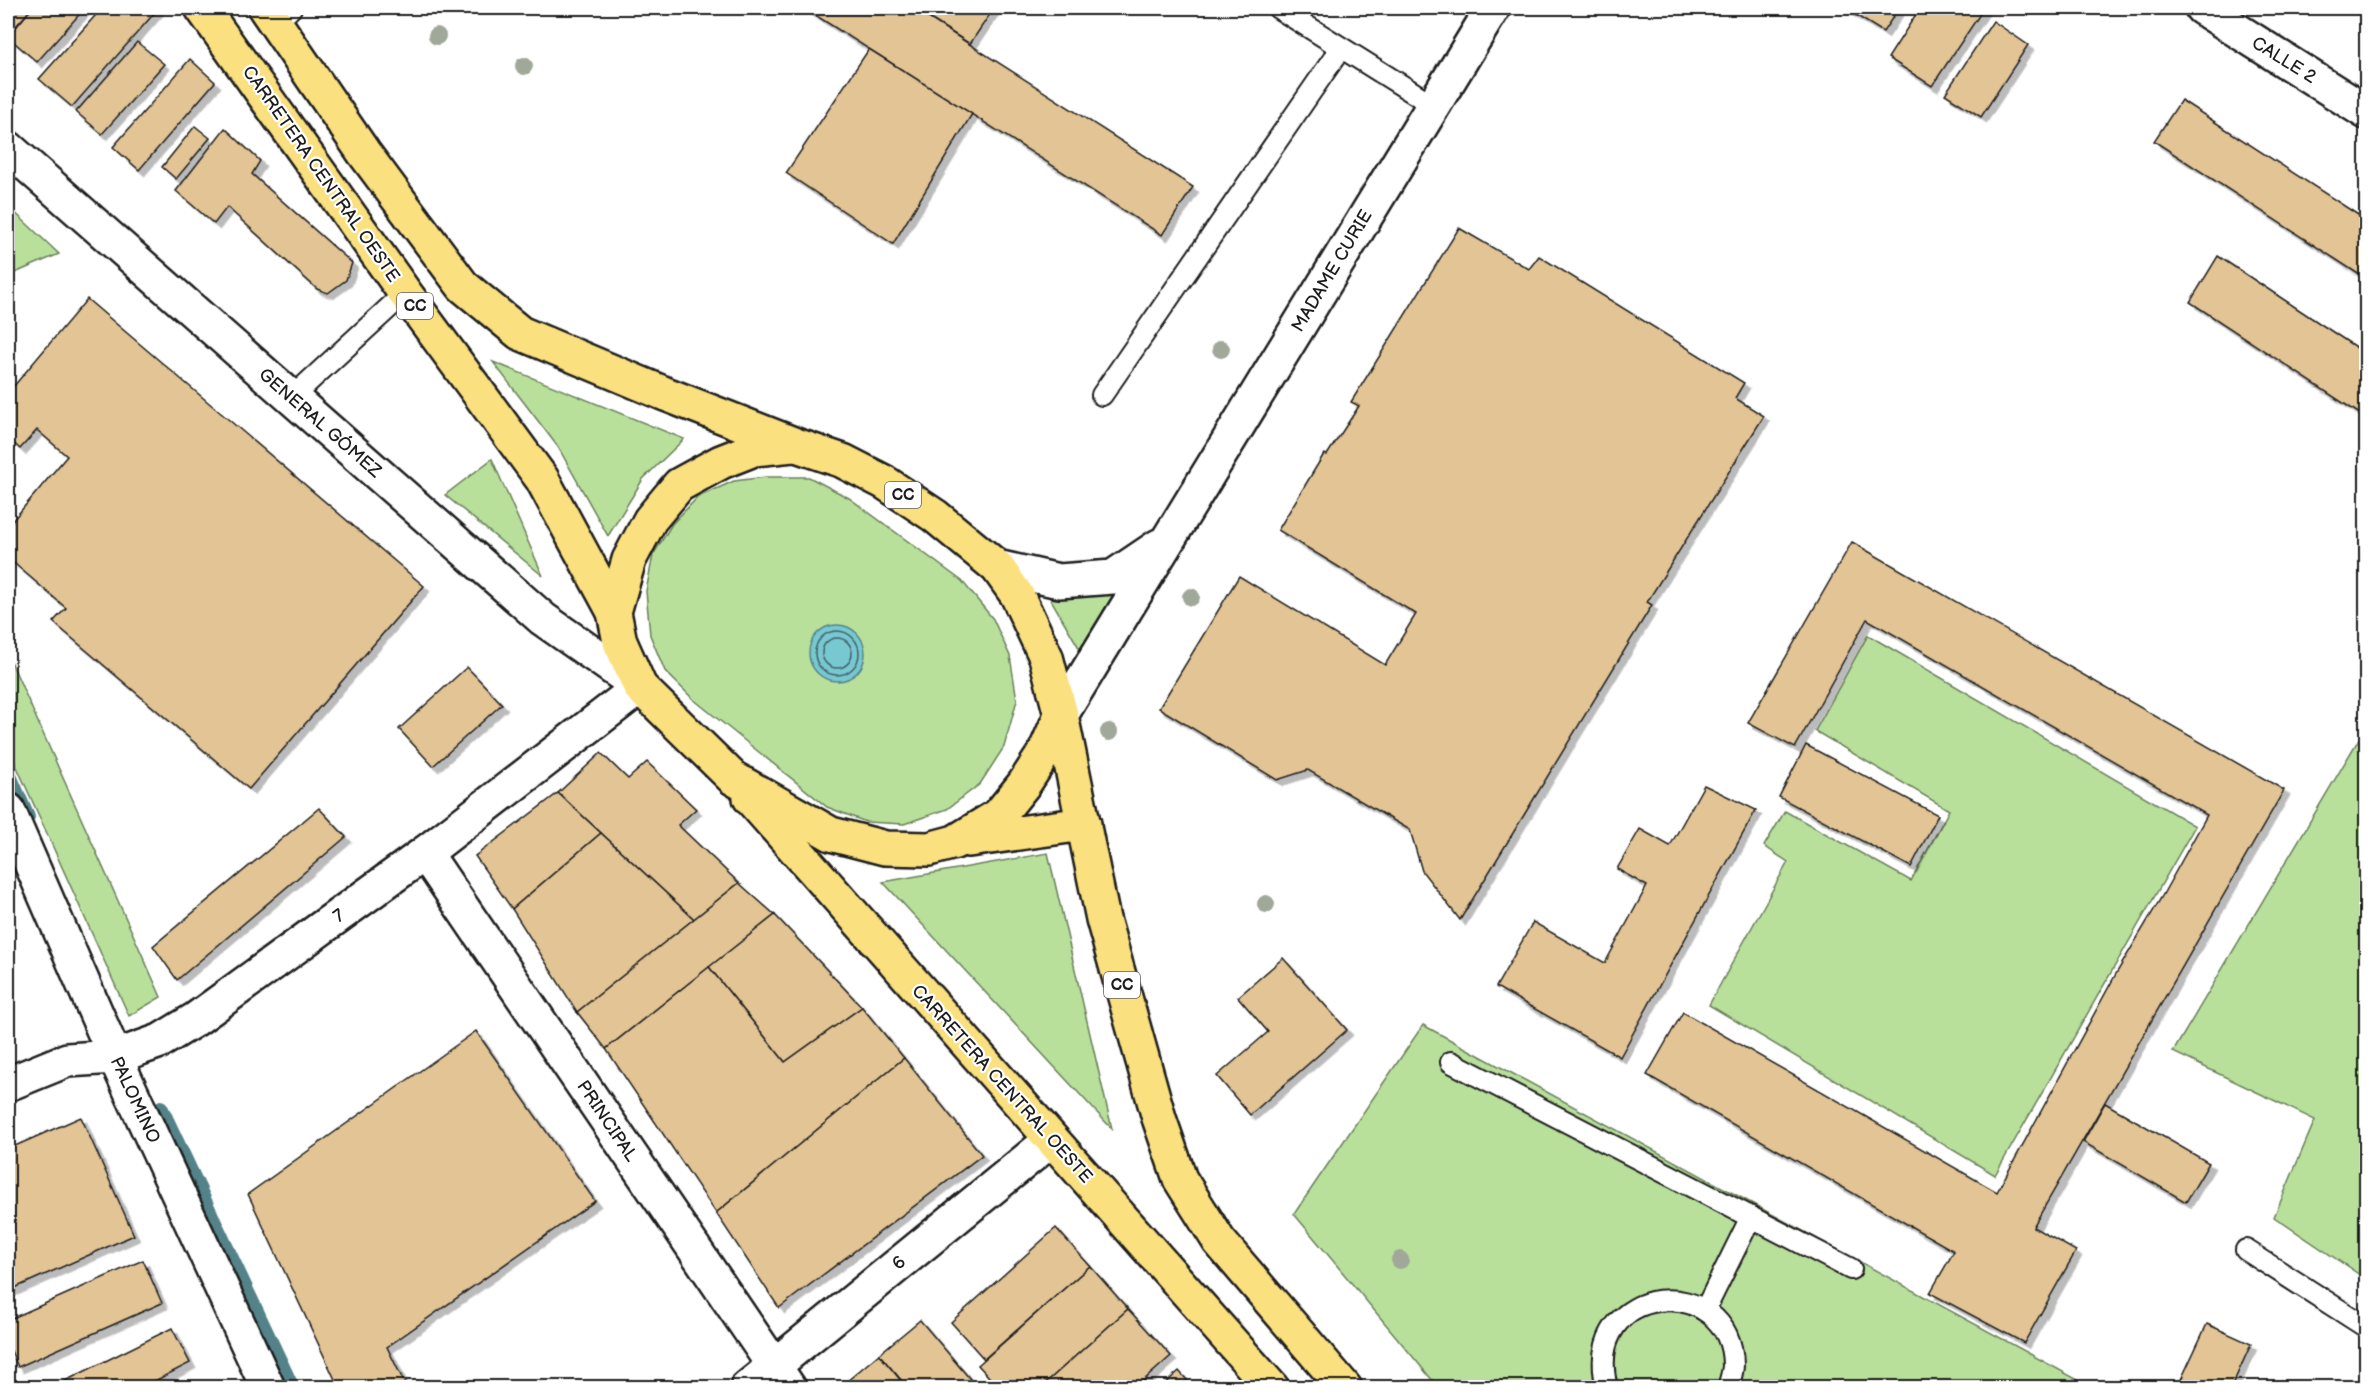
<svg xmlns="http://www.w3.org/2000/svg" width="2374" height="1395" viewBox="0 0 2374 1395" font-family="'Balsamiq Sans',sans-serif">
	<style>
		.green { fill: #b8e09b; stroke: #6a7e5c; stroke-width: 1.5 }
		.water { fill: #78c8d2; stroke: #538389; stroke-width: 1.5 }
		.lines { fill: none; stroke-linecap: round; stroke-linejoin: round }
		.shore { stroke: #416165; stroke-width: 1.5 }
		.stream { stroke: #538389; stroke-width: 14 }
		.building { fill: #e2c495; stroke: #1c1c1c; stroke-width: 1.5; filter: url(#shadow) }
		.service-casing { stroke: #1c1c1c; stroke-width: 24 }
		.minor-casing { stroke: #1c1c1c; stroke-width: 38 }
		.tertiary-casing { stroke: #1c1c1c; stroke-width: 38 }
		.secondary-casing { stroke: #1c1c1c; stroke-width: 38 }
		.primary-casing { stroke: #1c1c1c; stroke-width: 38 }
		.service { stroke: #fff; stroke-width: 20 }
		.minor { stroke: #fff; stroke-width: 33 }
		.tertiary { stroke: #fff; stroke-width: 33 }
		.secondary { stroke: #fff; stroke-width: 33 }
		.primary { stroke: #fbe080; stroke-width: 33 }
		.tree { fill: #a0a89a }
		.labels { text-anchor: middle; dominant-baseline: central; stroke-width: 4.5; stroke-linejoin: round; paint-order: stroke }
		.shield { fill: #fff; stroke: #606060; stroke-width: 1.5 }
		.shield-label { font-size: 16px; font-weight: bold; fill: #1c1c1c }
		.street-label { font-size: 18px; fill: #1c1c1c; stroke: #fff }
	</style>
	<defs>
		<filter id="shadow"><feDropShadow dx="5.5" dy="5.5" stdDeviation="0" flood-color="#0004"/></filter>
	</defs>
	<rect width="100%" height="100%" fill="#fff"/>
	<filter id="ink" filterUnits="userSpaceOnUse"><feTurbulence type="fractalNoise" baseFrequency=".0167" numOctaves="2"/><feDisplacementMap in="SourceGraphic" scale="12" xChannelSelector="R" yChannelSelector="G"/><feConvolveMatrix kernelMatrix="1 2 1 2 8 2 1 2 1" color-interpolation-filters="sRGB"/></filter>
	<g filter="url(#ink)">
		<g class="green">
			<polygon points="8,206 59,254 8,276"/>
			<polygon points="493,362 684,439 643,479 608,536 558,447"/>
			<polygon points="492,459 543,576 445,495"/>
			<polygon points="766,477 809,477 849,498 962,581 993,619 1010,656 1017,700 1004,747 980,784 947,809 904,824 866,822 827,807 693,699 665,671 650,635 646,591 653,555 672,524 698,497 734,481"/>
			<polygon points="1121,593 1082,653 1050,598"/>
			<polygon points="1868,635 2195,826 1995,1175 1709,1005 1788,862 1764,846 1785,811 1911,881 1949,810 1815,731"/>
			<polygon points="8,655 161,997 129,1016 8,747"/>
			<polygon points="2366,727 2366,1279 2274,1217 2315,1120 2173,1052"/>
			<polygon points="1048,853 1112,1129 883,882"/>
			<polygon points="1423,1025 2078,1380 2074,1388 1438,1387 1294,1214"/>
		</g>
		<circle class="water" cx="837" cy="653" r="28"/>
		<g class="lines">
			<g class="shore">
				<circle cx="837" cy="653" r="22"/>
				<circle cx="837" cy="653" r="15"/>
			</g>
			<g class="stream">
				<polyline points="8,771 28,817"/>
				<polyline points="161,1107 293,1388"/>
			</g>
		</g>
		<g class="building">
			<polygon points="8,8 32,8 8,35"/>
			<polygon points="32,8 85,8 37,62 8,37"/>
			<polygon points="102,8 156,8 158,9 72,107 39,79"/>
			<polygon points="804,8 913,8 1193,187 1162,235"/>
			<polygon points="913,8 994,8 970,44"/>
			<polygon points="1844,8 1899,8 1883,32"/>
			<polygon points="1920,8 1984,8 1932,86 1888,58"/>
			<polygon points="1993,21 2028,45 1981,117 1945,94"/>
			<polygon points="137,42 164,64 102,134 76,112"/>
			<polygon points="869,49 972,114 893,244 786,173"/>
			<polygon points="190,59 215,82 139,170 113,147"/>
			<polygon points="2181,100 2366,220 2366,279 2154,141"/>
			<polygon points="195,126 210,138 176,179 162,167"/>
			<polygon points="225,128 260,161 252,174 352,263 346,280 328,293 317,289 227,207 214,224 176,191"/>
			<polygon points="1459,228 1529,269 1539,256 1744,383 1735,398 1764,416 1647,602 1652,605 1460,920 1422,871 1410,830 1308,770 1277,780 1159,708 1239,576 1385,665 1416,614 1278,530 1324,454 1327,455 1359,406 1351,402"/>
			<polygon points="2218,256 2366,354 2366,418 2190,302"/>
			<polygon points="87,299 424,586 249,789 53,622 66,608 8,558 8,526 67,456 37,430 20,449 8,438 8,393"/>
			<polygon points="1852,542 2284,790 2033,1227 2076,1251 2024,1343 1930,1293 1954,1251 1647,1075 1683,1012 1997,1192 2117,972 2161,898 2207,815 1867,619 1795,748 1748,723"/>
			<polygon points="467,667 502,704 433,766 399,729"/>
			<polygon points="1806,745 1938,815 1911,867 1779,797"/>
			<polygon points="601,753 628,779 647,762 696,809 678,825 739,883 694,919 558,793"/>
			<polygon points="1704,785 1756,810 1620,1057 1496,987 1533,922 1605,963 1647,886 1617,869 1640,829 1670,846"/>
			<polygon points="558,793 601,833 512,909 475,856"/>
			<polygon points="319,808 346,837 177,980 153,946"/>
			<polygon points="601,833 694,919 577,1012 512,909"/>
			<polygon points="739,883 775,915 606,1049 577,1012"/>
			<polygon points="775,915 862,1007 785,1062 709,967"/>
			<polygon points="1283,958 1347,1030 1250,1115 1217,1076 1268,1032 1238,997"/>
			<polygon points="709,967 785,1062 862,1007 904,1058 716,1213 606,1049"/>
			<polygon points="476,1031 595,1201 387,1347 407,1388 339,1388 248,1194"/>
			<polygon points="904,1058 982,1155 779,1308 716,1213"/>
			<polygon points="2105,1103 2209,1163 2186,1202 2083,1142"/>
			<polygon points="81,1117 134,1235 8,1291 8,1149"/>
			<polygon points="1056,1228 1090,1266 984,1359 951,1322"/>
			<polygon points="143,1260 162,1303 18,1367 8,1344 8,1320"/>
			<polygon points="1090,1266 1128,1309 1040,1388 999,1388 978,1365"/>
			<polygon points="1128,1309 1171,1356 1135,1388 1040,1388"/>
			<polygon points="920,1320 970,1379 960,1388 908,1388 879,1354"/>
			<polygon points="2207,1324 2251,1344 2231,1388 2181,1388 2178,1386"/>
			<polygon points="172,1328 190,1363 141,1388 51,1388"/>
			<polygon points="879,1354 907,1388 839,1388"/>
			<polygon points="1179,1371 1194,1388 1160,1388"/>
		</g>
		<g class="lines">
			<g class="service-casing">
				<g id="service">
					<polyline points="1278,8 1433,105"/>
					<polyline points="275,24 291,8"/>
					<polyline points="1102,395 1341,48"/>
					<polyline points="291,398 405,293"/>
					<polyline points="1451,1062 1851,1269"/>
					<polyline points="2246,1250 2366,1327"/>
					<polyline points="1705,1310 1751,1217"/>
					<path d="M 1607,1388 C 1580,1281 1732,1270 1733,1365 C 1733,1372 1730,1380 1728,1388"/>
				</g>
			</g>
			<g class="minor-casing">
				<g id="minor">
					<polyline points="2202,8 2366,112"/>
					<polyline points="425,853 789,1388"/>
					<polyline points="8,1084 67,1060 115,1057"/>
					<polyline points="747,1388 1051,1140"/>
				</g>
			</g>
			<g class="tertiary-casing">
				<g id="tertiary">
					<polyline points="8,810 115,1057 268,1388"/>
					<polyline points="115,1057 160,1041 196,1019 425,853 640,687"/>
				</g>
			</g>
			<g class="secondary-casing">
				<g id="secondary">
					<polyline points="8,148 543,619 640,687"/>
					<polyline points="997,567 1059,581 1113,577 1159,546"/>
					<polyline points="1061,715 1493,8"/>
				</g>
			</g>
			<g class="primary-casing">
				<g id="primary">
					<polyline points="202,8 405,293 542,479 614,612"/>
					<polyline points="265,8 364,153 463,286 520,333 663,393 796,445 843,461 884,482 935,516 997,567 1017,595 1046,657 1061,715 1103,919 1159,1118 1180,1179 1219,1241 1345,1388"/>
					<polyline points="793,445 754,449 721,462 679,485 650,520 629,560 614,612 620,642 640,687 733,778 831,834 885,848 929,849 955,842 999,815 1024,784 1045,752 1061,715"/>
					<polyline points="750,798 1272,1388"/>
					<polyline points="969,840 1084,824"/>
				</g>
			</g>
			<use href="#service" class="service"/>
			<use href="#minor" class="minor"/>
			<use href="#tertiary" class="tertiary"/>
			<use href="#secondary" class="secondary"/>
			<use href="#primary" class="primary"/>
		</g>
		<g class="tree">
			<circle cx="437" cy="36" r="9"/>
			<circle cx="524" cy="66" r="9"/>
			<circle cx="1221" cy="349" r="9"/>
			<circle cx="1191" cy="597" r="9"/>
			<circle cx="1109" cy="732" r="9"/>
			<circle cx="1266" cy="904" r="9"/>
			<circle cx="1400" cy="1260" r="9"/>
		</g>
	</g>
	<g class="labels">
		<g class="shield">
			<rect x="397" y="293" width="36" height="26" rx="4.5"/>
			<rect x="885" y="482" width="36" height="26" rx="4.5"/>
			<rect x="1104" y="972" width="36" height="26" rx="4.5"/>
		</g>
		<g class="shield-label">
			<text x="415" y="306">CC</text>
			<text x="903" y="495">CC</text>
			<text x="1122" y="985">CC</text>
		</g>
		<g class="street-label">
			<text transform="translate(2284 60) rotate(32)">CALLE 2</text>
			<text transform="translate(321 174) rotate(55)">CARRETERA CENTRAL OESTE</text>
			<text transform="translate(1332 271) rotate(-59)">MADAME CURIE</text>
			<text transform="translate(320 423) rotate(41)">GENERAL GÓMEZ</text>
			<text transform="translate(339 916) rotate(-36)">7</text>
			<text transform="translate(1002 1084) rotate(48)">CARRETERA CENTRAL OESTE</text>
			<text transform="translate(135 1100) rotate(65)">PALOMINO</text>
			<text transform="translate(607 1121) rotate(56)">PRINCIPAL</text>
			<text transform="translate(899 1263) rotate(-39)">6</text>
		</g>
	</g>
	<rect width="2374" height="1395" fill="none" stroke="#fff" stroke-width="30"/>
	<rect x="15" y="15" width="2344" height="1365" fill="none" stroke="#1c1c1c" stroke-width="2" filter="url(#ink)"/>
</svg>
